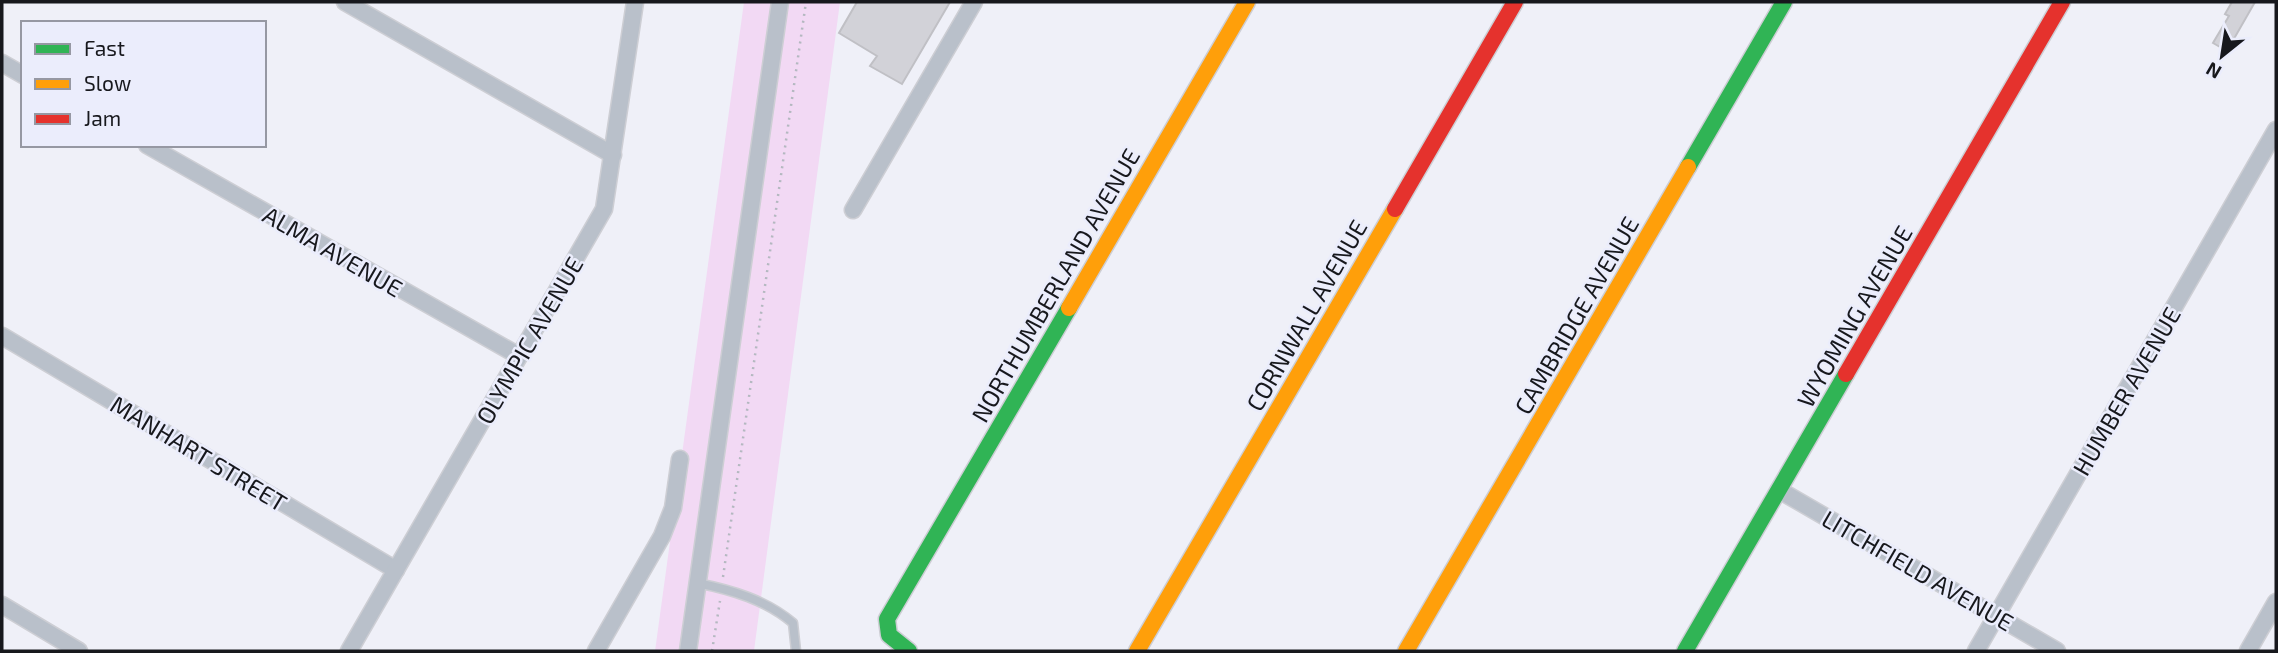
<svg xmlns="http://www.w3.org/2000/svg" width="2278" height="653" viewBox="0 0 2278 653" font-family="'Exo 2',sans-serif">
	<style>
		.grass { fill: #f2d9f4 }
		.building { fill: #d2d2d8; stroke: #c0c0c5; stroke-width: 2 }
		.lines { fill: none; stroke-linecap: round; stroke-linejoin: round }
		.lane-casing { stroke: #cdced4; stroke-width: 11 }
		.street-casing { stroke: #cdced4; stroke-width: 19 }
		.fast-casing { stroke: #cdced4; stroke-width: 19 }
		.slow-casing { stroke: #cdced4; stroke-width: 19 }
		.jam-casing { stroke: #cdced4; stroke-width: 19 }
		.path { stroke: #b4b8c0; stroke-width: 2.5; stroke-dasharray: 2 5; stroke-linecap: butt }
		.lane { stroke: #b9c0ca; stroke-width: 8 }
		.street { stroke: #b9c0ca; stroke-width: 16 }
		.fast { stroke: #30b455; stroke-width: 16 }
		.slow { stroke: #ff9f0a; stroke-width: 16 }
		.jam { stroke: #e5322d; stroke-width: 16 }
		.labels { text-anchor: middle; dominant-baseline: central; stroke-width: 5; stroke-linejoin: round; paint-order: stroke }
		.street-label { font-size: 24px; fill: #17181d; stroke: #ebedfc }
	</style>
	<rect width="100%" height="100%" fill="#eff0f8"/>
	<polygon class="grass" points="744,2 840,2 754,651 655,651"/>
	<g class="building">
		<polygon points="857,2 950,2 902,84 870,66 877,56 839,33"/>
		<polygon points="2232,2 2255,2 2227,51 2213,43 2229,16 2225,14"/>
	</g>
	<g class="lines">
		<g class="lane-casing">
			<path id="lane" d="M 697,583 C 732,590 766,600 793,623 L 796,651"/>
		</g>
		<g class="street-casing">
			<g id="street">
				<polyline points="345,2 613,155"/>
				<polyline points="2,63 23,75"/>
				<polyline points="147,145 519,356"/>
				<polyline points="853,210 974,2"/>
				<polyline points="2,336 396,570"/>
				<polyline points="1779,490 2057,651"/>
				<polyline points="2,605 79,651"/>
				<polyline points="349,651 604,209 635,2"/>
				<polyline points="596,651 662,536 673,508 680,459"/>
				<polyline points="688,651 780,2"/>
				<polyline points="1976,651 2276,130"/>
				<polyline points="2248,651 2276,602"/>
			</g>
		</g>
		<g class="fast-casing">
			<g id="fast">
				<polyline points="1688,167 1784,2"/>
				<polyline points="909,651 889,635 887,619 1069,308"/>
				<polyline points="1685,651 1846,374"/>
			</g>
		</g>
		<g class="slow-casing">
			<g id="slow">
				<polyline points="1069,308 1247,2"/>
				<polyline points="1137,651 1395,209"/>
				<polyline points="1406,651 1688,167"/>
			</g>
		</g>
		<g class="jam-casing">
			<g id="jam">
				<polyline points="1395,209 1515,2"/>
				<polyline points="1846,374 2062,2"/>
			</g>
		</g>
		<g class="path">
			<polyline points="723,577 806,2"/>
			<polyline points="712,651 720,601"/>
		</g>
		<use href="#lane" class="lane"/>
		<use href="#street" class="street"/>
		<use href="#fast" class="fast"/>
		<use href="#slow" class="slow"/>
		<use href="#jam" class="jam"/>
	</g>
	<g class="labels">
		<g class="street-label">
			<text transform="translate(333 251) rotate(30)">ALMA AVENUE</text>
			<text transform="translate(1055 285) rotate(-60)">NORTHUMBERLAND AVENUE</text>
			<text transform="translate(1306 315) rotate(-60)">CORNWALL AVENUE</text>
			<text transform="translate(1576 315) rotate(-60)">CAMBRIDGE AVENUE</text>
			<text transform="translate(1854 316) rotate(-60)">WYOMING AVENUE</text>
			<text transform="translate(529 340) rotate(-60)">OLYMPIC AVENUE</text>
			<text transform="translate(2126 391) rotate(-60)">HUMBER AVENUE</text>
			<text transform="translate(199 453) rotate(31)">MANHART STREET</text>
			<text transform="translate(1918 570) rotate(30)">LITCHFIELD AVENUE</text>
		</g>
	</g>
	<rect width="2278" height="653" fill="none" stroke="#17181d" stroke-width="7"/>
	<rect x="21" y="21" width="245" height="126" fill="#ebedfc" stroke="#9698a3" stroke-width="2"/>
	<rect x="35" y="44" width="35" height="10" fill="#30b455" stroke="#9698a3" stroke-width="2"/>
	<text x="84" y="56" font-size="21" fill="#17181d">Fast</text>
	<rect x="35" y="79" width="35" height="10" fill="#ff9f0a" stroke="#9698a3" stroke-width="2"/>
	<text x="84" y="91" font-size="21" fill="#17181d">Slow</text>
	<rect x="35" y="114" width="35" height="10" fill="#e5322d" stroke="#9698a3" stroke-width="2"/>
	<text x="84" y="126" font-size="21" fill="#17181d">Jam</text>
	<g transform="translate(2222 56) rotate(210)" stroke="#ebedfc" stroke-width="5" paint-order="stroke">
	<path d="M0-5L12 26L0 18L-12 26Z" fill="#17181d"/>
	<text y="-10" font-size="19" font-weight="bold" text-anchor="middle" fill="#17181d">N</text>
	</g>
</svg>
